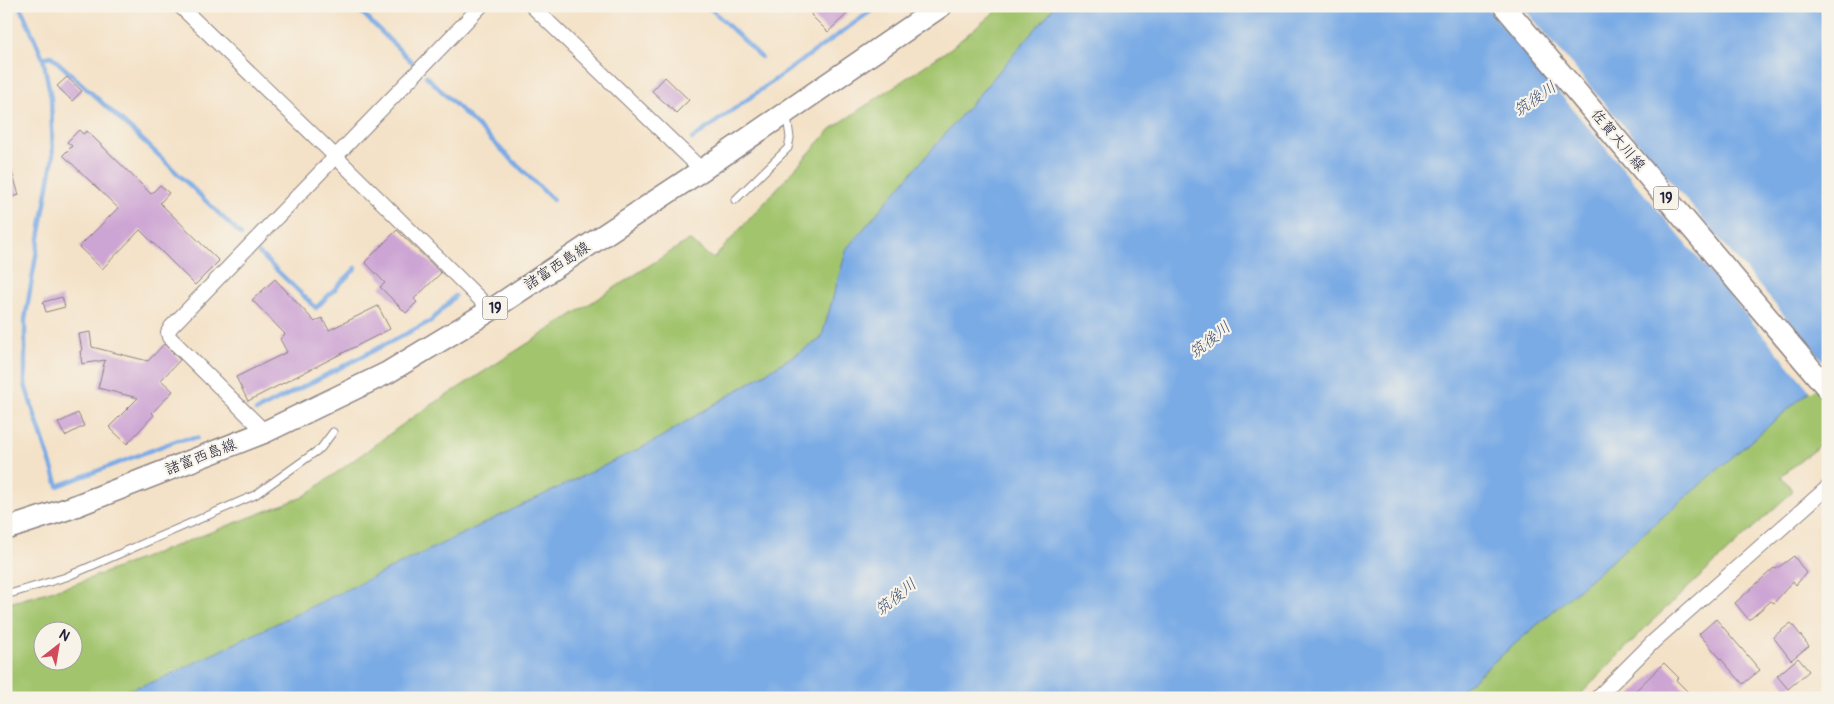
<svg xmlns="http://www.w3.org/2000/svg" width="1834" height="704" viewBox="0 0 1834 704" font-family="Pangolin,'Klee One',sans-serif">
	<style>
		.green { fill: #a2c46d; stroke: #627354; fill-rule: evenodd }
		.water { fill: #7aabe5; stroke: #4e6690 }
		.pier { fill: #f4e2c8 }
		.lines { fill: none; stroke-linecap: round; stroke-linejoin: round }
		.stream { stroke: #7aabe5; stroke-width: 4.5 }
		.building { fill: #cda5d4 }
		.service-casing { stroke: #8b8282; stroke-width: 9 }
		.minor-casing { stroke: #8b8282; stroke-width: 16 }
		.primary-casing { stroke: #8b8282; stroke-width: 24 }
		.service { stroke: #fff; stroke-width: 7 }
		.minor { stroke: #fff; stroke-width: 14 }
		.primary { stroke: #fff; stroke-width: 21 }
		.labels { text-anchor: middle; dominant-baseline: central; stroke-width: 4.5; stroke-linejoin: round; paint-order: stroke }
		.shield { fill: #f7f3e8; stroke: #62616f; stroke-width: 1 }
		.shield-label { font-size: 14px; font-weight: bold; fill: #22223b }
		.street-label { font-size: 15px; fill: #22223b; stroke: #f7f3e8 }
		.water-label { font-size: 16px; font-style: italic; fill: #415276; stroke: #f7f3e8 }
	</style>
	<rect width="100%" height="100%" fill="#f7f3e8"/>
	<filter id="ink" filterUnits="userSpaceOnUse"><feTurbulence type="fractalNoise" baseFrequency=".02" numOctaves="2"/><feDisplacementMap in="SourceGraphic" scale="10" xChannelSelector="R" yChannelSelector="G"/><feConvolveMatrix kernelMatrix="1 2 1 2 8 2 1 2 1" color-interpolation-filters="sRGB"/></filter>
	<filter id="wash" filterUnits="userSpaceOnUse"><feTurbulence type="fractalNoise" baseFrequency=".0096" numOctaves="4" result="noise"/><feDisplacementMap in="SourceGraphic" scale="20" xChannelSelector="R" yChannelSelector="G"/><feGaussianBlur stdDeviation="1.12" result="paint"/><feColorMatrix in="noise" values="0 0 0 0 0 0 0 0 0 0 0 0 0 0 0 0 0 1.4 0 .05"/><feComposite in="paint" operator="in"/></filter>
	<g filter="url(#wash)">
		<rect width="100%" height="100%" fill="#f4e2c8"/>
		<g class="green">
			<path d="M 1002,6 L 1110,6 L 821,339 L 653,442 L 207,698 L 6,698 L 6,604 L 75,584 L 303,497 L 413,417 L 689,240 L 713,259 L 831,129 L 951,48 ZM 42,632 L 72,632 L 72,662 L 42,662 Z"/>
			<polygon points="1828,276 1828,439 1781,476 1793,491 1651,622 1577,698 1382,698"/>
		</g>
		<polygon class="water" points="1055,6 1828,6 1828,375 1452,698 104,698 161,679 653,442 821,339 847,248"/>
		<polygon class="pier" points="1486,6 1522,6 1828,367 1828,378 1811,392"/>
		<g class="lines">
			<g class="stream">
				<polyline points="20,6 43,58 51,98 53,157 25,320 25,385 58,486 178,440 197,438"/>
				<polyline points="355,6 415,65"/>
				<polyline points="708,6 761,57"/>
				<polyline points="43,58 51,56 148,145 241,235"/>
				<polyline points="426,76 553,200"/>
				<polyline points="692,139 874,9"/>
				<polyline points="259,253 316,308 356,268"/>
				<polyline points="256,411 431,321 455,296"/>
			</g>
		</g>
		<g id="blocks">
			<g class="building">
				<polygon points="819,6 841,6 848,13 828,32 811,15"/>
				<polygon points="67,77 82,91 72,101 57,86"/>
				<polygon points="665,77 689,100 676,113 652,91"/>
				<polygon points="79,130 83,134 87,131 151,194 160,185 169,193 160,203 219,261 195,285 140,230 102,269 79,247 118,208 63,155 72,146 67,142"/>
				<polygon points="6,162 9,162 19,195 6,199"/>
				<polygon points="397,230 441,273 414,299 417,302 406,313 380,287 385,283 365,262"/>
				<polygon points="275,279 315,322 322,318 329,330 378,306 390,329 248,401 236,377 287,352 280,339 285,334 252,300"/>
				<polygon points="62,297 65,307 46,312 43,302"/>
				<polygon points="90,332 92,347 148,361 164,344 180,360 161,380 173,391 152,413 154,415 127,444 109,427 138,398 98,388 105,360 82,364 80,351 82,351 79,334"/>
				<polygon points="78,413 84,426 65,436 58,423"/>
				<polygon points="1794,556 1806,573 1796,585 1793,581 1774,603 1771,601 1749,620 1735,603 1774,568 1776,569"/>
				<polygon points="1716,619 1760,670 1743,684 1699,634"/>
				<polygon points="1791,623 1809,646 1791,660 1773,637"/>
				<polygon points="1798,658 1809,671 1788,689 1777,676"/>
				<polygon points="1664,663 1679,678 1676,680 1694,698 1628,698"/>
			</g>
		</g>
	</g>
	<g filter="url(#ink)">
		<use href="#blocks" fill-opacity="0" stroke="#8b8282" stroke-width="1"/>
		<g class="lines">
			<g class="service-casing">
				<g id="service">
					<polyline points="735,200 788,148 790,138 787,116"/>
					<polyline points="6,595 66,577 255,495 321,448 333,432"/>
				</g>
			</g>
			<g class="minor-casing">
				<g id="minor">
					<polyline points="180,6 336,157 491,310"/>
					<polyline points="532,6 702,170"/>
					<polyline points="265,432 169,337 168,332 171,327 481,6"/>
					<polyline points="1597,698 1654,641 1828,487"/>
				</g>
			</g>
			<g class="primary-casing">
				<g id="primary">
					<polyline points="1504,6 1828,389"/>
					<polyline points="6,529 70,508 265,432 387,373 491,310 702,170 941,6"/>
				</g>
			</g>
			<use href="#service" class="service"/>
			<use href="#minor" class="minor"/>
			<use href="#primary" class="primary"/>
		</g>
	</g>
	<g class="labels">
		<g class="shield">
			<rect x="1653.5" y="186.5" width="25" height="23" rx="4"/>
			<rect x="482.5" y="296.5" width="25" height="23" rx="4"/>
		</g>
		<g class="shield-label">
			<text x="1666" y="198">19</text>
			<text x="495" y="308">19</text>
		</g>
		<g class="street-label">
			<text transform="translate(1618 140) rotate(50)">佐賀大川線</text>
			<text transform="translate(557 266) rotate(-33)">諸富西島線</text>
			<text transform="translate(201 457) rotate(-21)">諸富西島線</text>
		</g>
		<g class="water-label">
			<text transform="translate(1535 99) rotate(-35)">筑後川</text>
			<text transform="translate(1210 340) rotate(-39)">筑後川</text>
			<text transform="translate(896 597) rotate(-39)">筑後川</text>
		</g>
	</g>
	<rect width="1834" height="704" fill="none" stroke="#f7f3e8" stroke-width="25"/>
	<g transform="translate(58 646) rotate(31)"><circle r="24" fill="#f7f3e8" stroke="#a29fa3"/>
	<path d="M0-4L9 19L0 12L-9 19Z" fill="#d1495b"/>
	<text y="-8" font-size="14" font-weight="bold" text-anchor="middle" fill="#22223b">N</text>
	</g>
</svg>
